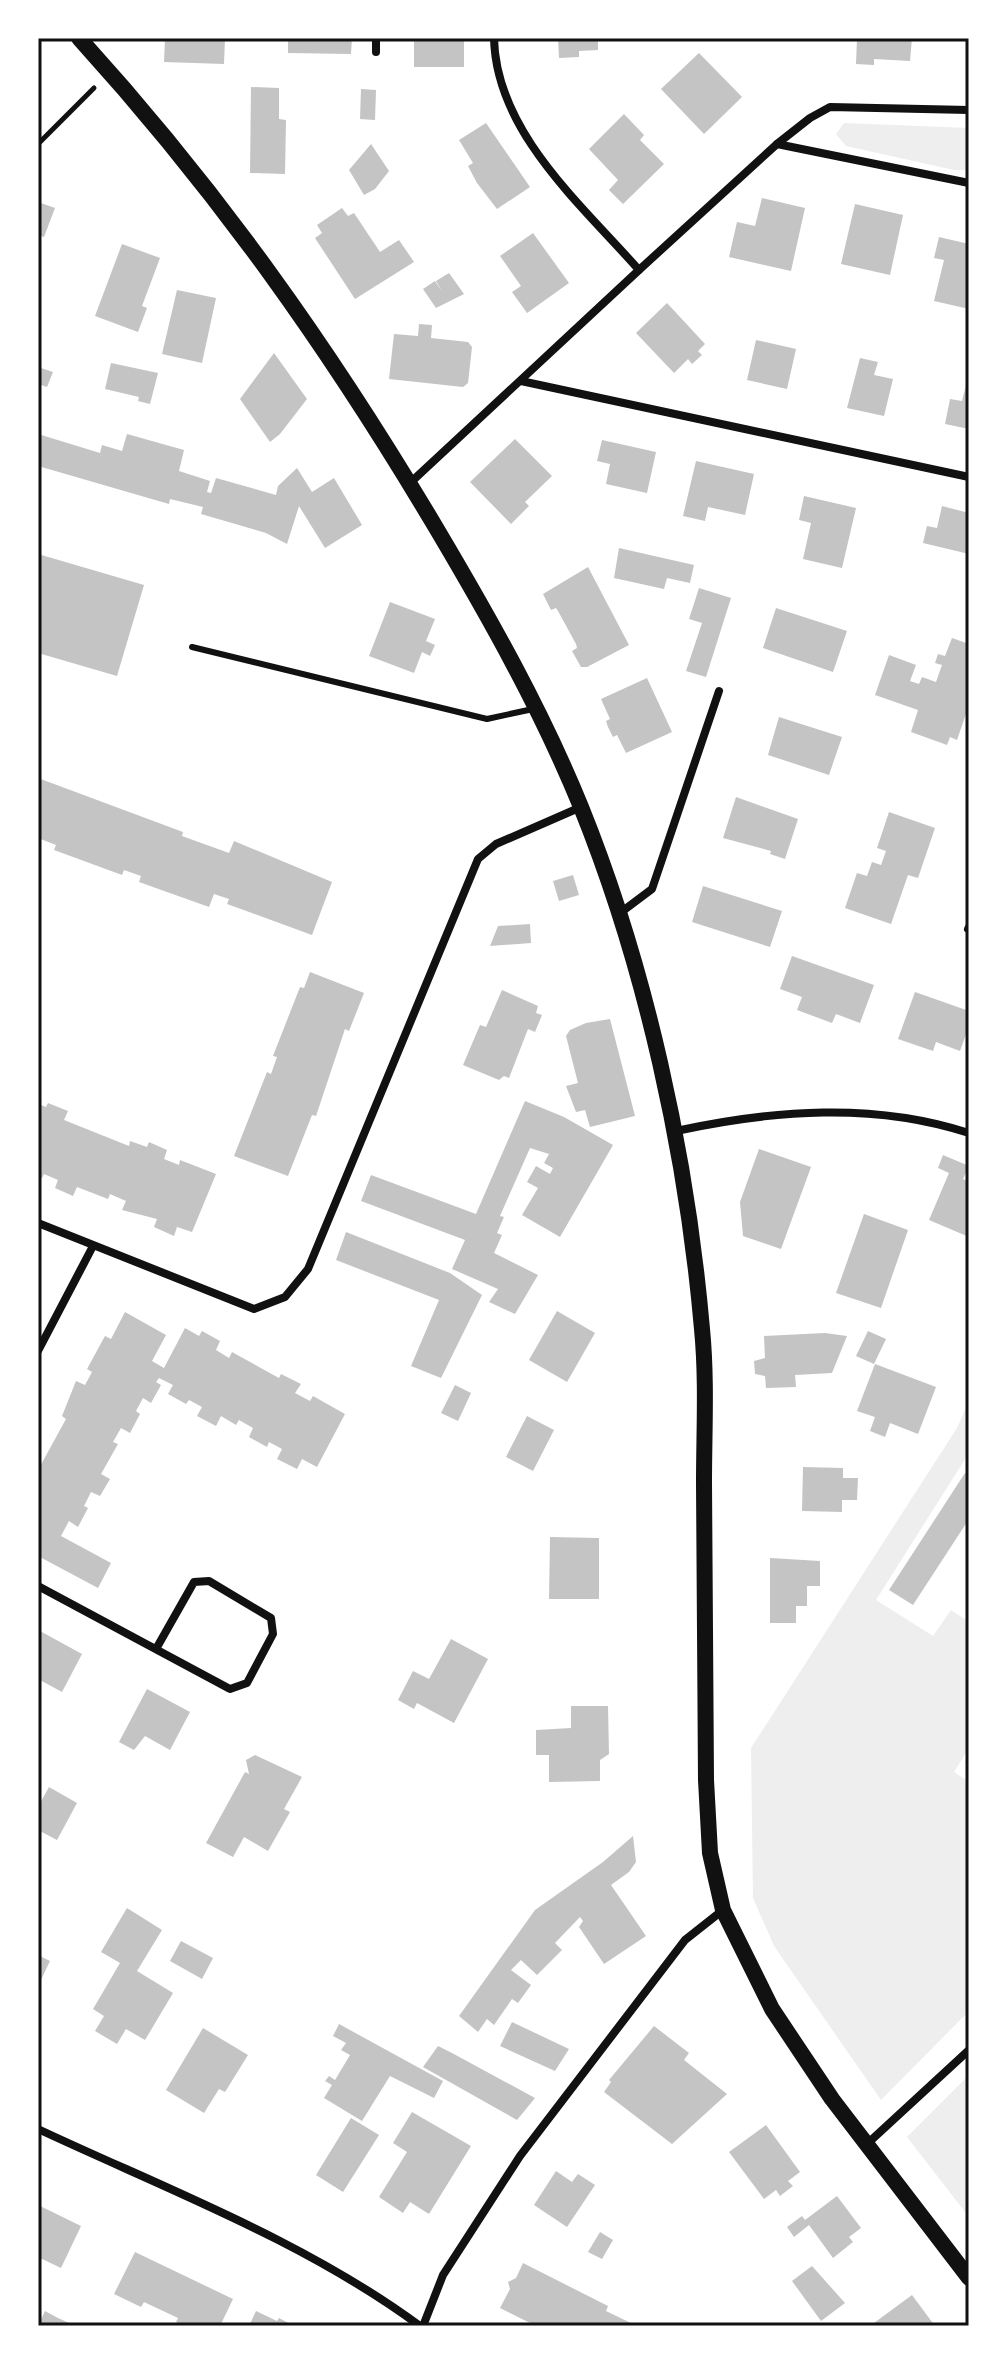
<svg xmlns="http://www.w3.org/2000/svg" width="1007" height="2364" viewBox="0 0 1007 2364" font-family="'Varela Round',sans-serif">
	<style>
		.green { fill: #eee }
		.building { fill: #c4c4c4 }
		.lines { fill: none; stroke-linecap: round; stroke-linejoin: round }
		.path { stroke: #111; stroke-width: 5 }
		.service { stroke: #111; stroke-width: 6 }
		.minor { stroke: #111; stroke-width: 8 }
		.secondary { stroke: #111; stroke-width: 16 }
		.neatline { fill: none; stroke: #111; stroke-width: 3 }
	</style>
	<rect width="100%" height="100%" fill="#fff"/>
	<g class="green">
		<polygon points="844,123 969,128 969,170 954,170 846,146 836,134"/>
		<polygon points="969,1401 969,1453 876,1600 933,1636 951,1610 969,1622 969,1748 954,1772 969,1782 969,1931 966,1936 969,1939 969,2011 881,2100 774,1946 753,1898 751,1748 957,1428"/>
		<polygon points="969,2075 969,2217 907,2137"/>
	</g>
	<g class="building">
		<polygon points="165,38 225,38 224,64 164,62"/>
		<polygon points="288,38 352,38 351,54 288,53"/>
		<rect x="414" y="38" width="50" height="29"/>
		<polygon points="558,38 598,38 598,50 579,51 579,57 559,58"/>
		<polygon points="857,38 912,38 910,61 874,59 874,65 856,64"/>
		<polygon points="699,53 742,97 704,134 661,89"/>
		<polygon points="251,87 279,88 279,119 286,120 285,174 250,173"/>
		<polygon points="361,89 376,90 375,120 360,119"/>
		<polygon points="624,114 644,135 640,140 664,164 623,204 609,190 618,180 589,149"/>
		<polygon points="486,123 530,187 497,209 477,183 468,166 473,163 459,140"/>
		<polygon points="371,144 389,171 375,189 364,195 349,170"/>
		<polygon points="762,198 805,208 791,271 729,257 737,222 755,226"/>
		<polygon points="38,202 55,208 44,237 38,235"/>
		<polygon points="855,204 903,215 890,275 841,264"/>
		<polygon points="342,208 348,216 354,213 380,252 399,240 414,262 355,299 315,238 322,233 317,225"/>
		<polygon points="533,233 569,283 527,313 512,292 521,286 500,256"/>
		<polygon points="939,237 969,244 969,309 934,301 944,260 934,258"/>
		<polygon points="122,244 160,258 142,306 147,308 138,332 95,316"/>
		<polygon points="449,273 464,294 436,308 423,289 435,281 442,291 436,281"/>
		<polygon points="177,290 216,298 202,363 162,354"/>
		<polygon points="667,303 705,344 698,351 702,355 692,364 688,359 674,373 636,333"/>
		<polygon points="419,324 432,325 431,338 468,342 472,347 468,383 463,387 389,379 394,334 418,336"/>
		<polygon points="756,340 796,349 787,389 747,380"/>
		<polygon points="274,353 307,399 280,434 270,442 240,399"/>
		<polygon points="860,358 878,362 874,375 893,379 884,416 847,408"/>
		<polygon points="111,363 158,373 150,404 138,401 139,397 105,389"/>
		<polygon points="38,367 53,372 47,387 38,384"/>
		<polygon points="969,374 969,429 945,424 950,399 962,401"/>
		<polygon points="38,434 100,453 102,445 122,451 127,434 184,450 179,471 210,481 207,492 211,493 216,478 276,495 278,486 297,468 312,492 334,478 362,525 325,548 299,506 287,544 266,533 201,514 203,507 170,499 169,504 38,466"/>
		<polygon points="515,439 552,476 525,502 529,506 511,524 470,482"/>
		<polygon points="602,440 656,452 647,493 606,484 610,464 597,461"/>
		<polygon points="696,461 754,474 745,515 708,507 705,521 683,516"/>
		<polygon points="804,496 856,508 842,568 803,559 811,523 799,520"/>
		<polygon points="942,506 969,513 969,554 923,543 927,526 937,528"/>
		<polygon points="619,548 694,565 690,583 667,578 664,589 614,578"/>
		<polygon points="38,554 144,585 117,676 38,653"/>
		<polygon points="588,567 629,645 587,667 581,667 572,651 577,648 576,644 558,611 556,608 551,610 543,594"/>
		<polygon points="699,588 731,598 706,677 686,671 702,623 689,619"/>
		<polygon points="390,602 435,619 426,641 435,645 430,656 422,652 414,673 369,656"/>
		<polygon points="776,608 847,631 833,672 763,648"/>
		<polygon points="952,638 969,644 969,705 957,740 950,737 947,745 911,732 918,710 875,695 889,655 916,665 910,681 919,684 922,677 936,682 942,665 935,663 938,654 945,656"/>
		<polygon points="647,678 672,732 626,753 617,735 613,737 608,727 606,721 610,719 601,699"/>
		<polygon points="779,717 842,737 829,775 768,755"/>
		<polygon points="38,778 183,832 182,836 229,853 234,841 332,882 312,935 227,904 229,899 214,894 209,907 139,882 141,876 124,870 122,875 54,850 56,845 38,838"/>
		<polygon points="736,797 798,819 785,859 770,854 771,851 723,838"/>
		<polygon points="889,812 935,828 918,878 908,875 891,924 845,908 857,873 867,876 872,862 881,865 886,851 877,848"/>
		<polygon points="573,875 579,895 559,901 553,881"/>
		<polygon points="703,886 782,911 770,947 692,922"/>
		<polygon points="530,924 531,943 490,946 498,926"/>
		<polygon points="792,956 874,985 860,1023 836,1014 832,1023 797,1010 802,997 780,989"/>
		<polygon points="310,972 364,993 349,1031 345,1029 316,1116 312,1115 288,1176 234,1156 267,1072 271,1074 277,1057 273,1056 300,987 304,988"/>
		<polygon points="502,990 538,1006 536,1013 542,1015 535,1032 528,1029 509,1078 504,1076 499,1080 463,1065 480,1025 486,1027"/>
		<polygon points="915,992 969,1011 969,1026 960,1051 936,1042 933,1051 898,1039"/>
		<polygon points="610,1019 635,1116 590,1127 585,1110 576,1112 566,1086 578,1083 566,1036 570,1030 586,1023"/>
		<polygon points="525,1101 564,1117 613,1145 560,1237 522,1215 538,1188 527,1182 536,1166 550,1174 553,1168 544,1163 549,1154 530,1148 500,1216 504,1217 497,1233 502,1235 494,1253 538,1275 515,1314 489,1302 498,1289 452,1269 465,1240 361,1201 371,1175 476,1214"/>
		<polygon points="48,1103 68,1111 64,1120 129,1146 130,1141 147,1147 149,1142 167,1150 164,1159 179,1165 180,1160 216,1174 192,1232 177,1227 174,1236 154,1227 157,1219 122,1210 126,1201 110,1194 108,1199 77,1187 73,1196 55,1188 58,1180 44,1174 42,1178 38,1177 38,1104 46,1107"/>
		<polygon points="759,1149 811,1167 781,1249 743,1236 740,1202"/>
		<polygon points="943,1155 969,1166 963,1179 969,1182 969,1237 929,1220 949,1173 938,1168"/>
		<polygon points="864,1214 908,1230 881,1308 836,1293"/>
		<polygon points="346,1232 450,1273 482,1295 441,1378 411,1366 439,1300 336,1260"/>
		<polygon points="557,1311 595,1333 567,1382 529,1360"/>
		<polygon points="125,1312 166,1335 152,1361 164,1368 185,1328 199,1336 202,1331 220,1341 216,1350 229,1358 232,1352 279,1378 281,1374 301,1384 295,1393 310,1401 313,1396 345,1414 317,1467 302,1459 297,1469 277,1459 282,1449 269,1442 267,1447 249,1437 253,1428 239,1420 236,1425 221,1416 216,1426 197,1416 202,1407 189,1400 186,1404 168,1394 173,1385 159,1378 156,1382 161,1385 151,1403 143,1398 136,1411 140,1414 130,1433 121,1428 113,1442 118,1444 101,1474 110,1479 100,1496 91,1492 84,1506 88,1508 78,1527 69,1521 61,1536 111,1563 98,1588 38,1556 38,1470 66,1419 62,1416 76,1381 85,1385 92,1372 87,1369 105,1336 111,1339"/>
		<polygon points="868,1331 886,1339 874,1364 856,1356"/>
		<polygon points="825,1333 847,1336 832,1373 795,1375 796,1387 766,1388 765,1376 755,1374 754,1361 765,1358 764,1336"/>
		<polygon points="875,1364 936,1387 918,1434 890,1423 885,1437 870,1431 875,1417 857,1411"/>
		<polygon points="455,1385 471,1393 458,1421 441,1413"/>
		<polygon points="527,1416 554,1430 533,1471 506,1457"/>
		<polygon points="803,1467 843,1468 843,1478 858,1478 857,1500 842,1500 842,1512 802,1511"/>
		<polygon points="965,1473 969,1476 969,1519 913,1605 889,1590"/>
		<polygon points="550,1537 599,1538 599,1599 549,1599"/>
		<polygon points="770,1558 820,1561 820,1586 807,1586 807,1606 796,1606 796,1623 770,1623"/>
		<polygon points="40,1631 82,1654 62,1692 38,1679"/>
		<polygon points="451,1639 488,1659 454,1723 417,1703 414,1709 398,1700 413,1671 429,1679"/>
		<polygon points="147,1689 190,1712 170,1750 145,1736 134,1750 119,1742"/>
		<polygon points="571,1706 608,1706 609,1754 600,1760 600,1781 549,1782 549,1755 536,1755 536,1730 571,1728"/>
		<polygon points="255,1755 302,1777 284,1809 290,1812 268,1851 244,1837 233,1857 206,1843 245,1772 249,1774 246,1760"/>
		<polygon points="49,1787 77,1803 57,1840 38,1830 38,1807"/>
		<polygon points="633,1836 636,1862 629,1872 611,1885 646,1936 604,1964 579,1927 583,1921 580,1917 555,1943 562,1950 537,1975 521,1960 511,1970 531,1985 518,2003 512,1999 494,2025 487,2019 478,2032 459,2016 535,1910 603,1862"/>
		<polygon points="127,1908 162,1930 137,1971 173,1993 145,2040 126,2029 117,2044 95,2031 104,2016 93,2009 120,1963 101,1952"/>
		<polygon points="181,1941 213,1958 202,1979 170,1961"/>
		<polygon points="38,1955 50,1961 38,1986"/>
		<polygon points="512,2022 569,2049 555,2071 500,2046"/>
		<polygon points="339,2024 443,2081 434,2098 390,2076 362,2121 324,2098 332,2085 325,2081 329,2076 335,2080 350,2055 341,2050 346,2043 333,2036"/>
		<polygon points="654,2026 689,2053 684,2060 727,2094 672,2144 604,2092 611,2082 609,2080"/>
		<polygon points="203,2028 248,2055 225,2092 219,2089 204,2113 166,2090"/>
		<polygon points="438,2046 452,2053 535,2098 517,2120 423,2067"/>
		<polygon points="412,2112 471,2146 429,2214 410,2202 403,2213 379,2197 407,2152 393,2143"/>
		<polygon points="351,2118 379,2135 343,2192 316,2175"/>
		<polygon points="766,2125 800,2172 788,2181 793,2186 780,2196 776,2190 764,2199 729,2152"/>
		<polygon points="556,2171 572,2182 578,2174 595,2185 567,2227 534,2205"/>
		<polygon points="837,2196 861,2228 849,2237 853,2242 833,2258 809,2225 794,2237 787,2227 802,2216 805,2220"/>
		<polygon points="38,2205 81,2226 61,2268 38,2257"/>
		<polygon points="600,2232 613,2240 602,2259 588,2252"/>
		<polygon points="135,2252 233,2299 220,2326 183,2326 176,2322 178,2318 144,2302 141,2307 114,2294"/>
		<polygon points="523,2263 608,2306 606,2311 637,2326 536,2326 500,2308 510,2289 508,2282 516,2278"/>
		<polygon points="812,2266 845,2303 821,2321 792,2281"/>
		<polygon points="912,2295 935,2326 876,2326 874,2323"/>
		<polygon points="45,2311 58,2318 76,2326 38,2326"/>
		<polygon points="256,2311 277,2321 279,2318 294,2326 249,2326"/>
	</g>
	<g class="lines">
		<polyline class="path" points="38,144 94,88"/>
		<polyline class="service" points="192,647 487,719 533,709"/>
		<g class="minor">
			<polyline points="376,52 376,38"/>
			<polyline points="969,110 830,107 810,118 777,144 969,183"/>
			<polyline points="639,270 777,144"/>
			<polyline points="521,381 969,477"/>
			<path d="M 410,483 L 639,270 C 581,204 496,132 494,38"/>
			<polyline points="620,913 652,889 719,691"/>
			<polyline points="968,929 969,927"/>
			<path d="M 676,1131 C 773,1110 874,1102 969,1133"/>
			<polyline points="38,1223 254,1309 285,1297 308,1269 478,859 496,844 581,807"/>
			<polyline points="38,1351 93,1246"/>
			<polyline points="38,1586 230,1689 247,1683 273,1634 271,1618 209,1581 194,1582 156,1649"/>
			<path d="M 38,2129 C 166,2189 305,2241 420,2326"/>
			<polyline points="867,2144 969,2050"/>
			<polyline points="423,2326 443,2275 520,2156 685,1940 723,1910"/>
		</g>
		<path class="secondary" d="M 79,38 C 218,191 329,348 435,526 C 489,617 541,709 581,807 C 646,968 687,1156 702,1329 C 707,1380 704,1432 704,1483 C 705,1582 705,1681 706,1780 L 710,1853 L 723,1910 L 772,2009 L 832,2099 L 969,2278"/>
	</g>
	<rect width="1007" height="2364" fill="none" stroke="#ffffff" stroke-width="80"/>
	<rect x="40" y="40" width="927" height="2284" class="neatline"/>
</svg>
